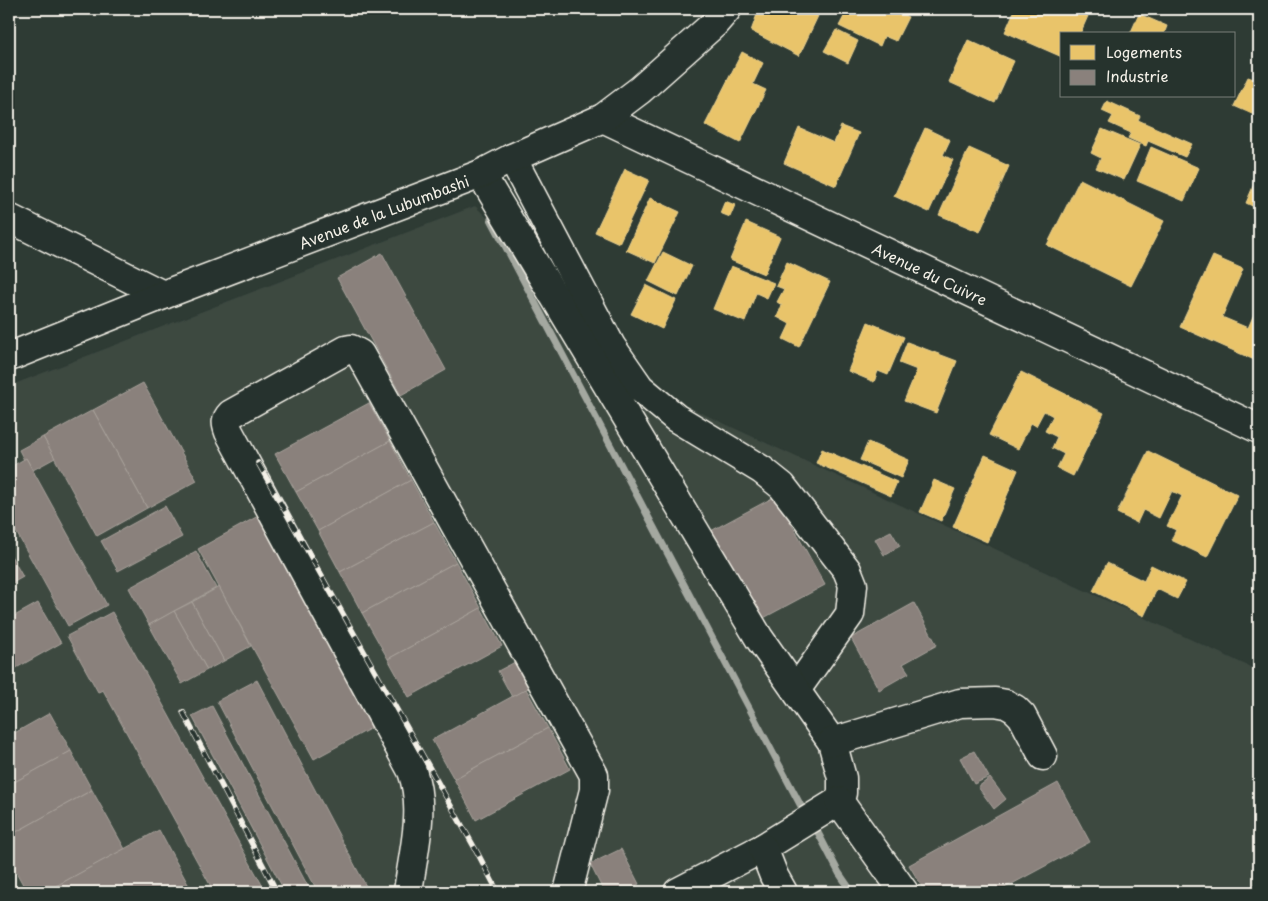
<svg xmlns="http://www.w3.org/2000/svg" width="1268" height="901" viewBox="0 0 1268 901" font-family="'Playpen Sans',sans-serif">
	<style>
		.built { fill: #3c4841 }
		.homes { fill: #e9c46a; stroke: #ecd290 }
		.industry { fill: #8a817c; stroke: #aaa39c }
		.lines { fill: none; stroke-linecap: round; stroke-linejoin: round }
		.stream { stroke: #a4a8a0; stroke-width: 7 }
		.minor-casing { stroke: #f4f1e8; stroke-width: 31 }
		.minor { stroke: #26332d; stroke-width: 28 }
		.rail-casing { stroke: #f4f1e8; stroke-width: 5.5 }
		.rail { stroke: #26332d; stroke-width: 4; stroke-dasharray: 11; stroke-linecap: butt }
		.labels { text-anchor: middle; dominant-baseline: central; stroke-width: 5; stroke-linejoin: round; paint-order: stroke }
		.street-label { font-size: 15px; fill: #f4f1e8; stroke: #26332d }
	</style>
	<rect width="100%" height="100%" fill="#2e3b34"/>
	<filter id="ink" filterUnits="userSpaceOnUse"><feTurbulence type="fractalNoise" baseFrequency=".02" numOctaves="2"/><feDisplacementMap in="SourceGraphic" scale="10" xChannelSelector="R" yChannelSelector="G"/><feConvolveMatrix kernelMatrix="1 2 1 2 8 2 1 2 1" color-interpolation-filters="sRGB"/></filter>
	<g filter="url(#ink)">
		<polygon class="built" points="475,206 680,403 1259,671 1259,892 9,892 9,386"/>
		<g class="homes">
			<polygon points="759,9 776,9 786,13 788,9 803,9 818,16 799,56 751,31"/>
			<polygon points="848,9 898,9 897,11 908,17 896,41 884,36 880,46 839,26"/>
			<polygon points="1015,9 1052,9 1056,11 1057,9 1072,9 1088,16 1080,34 1062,34 1062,57 1005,32"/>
			<polygon points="1139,14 1167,26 1164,34 1130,34"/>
			<polygon points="836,30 858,41 848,63 824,51"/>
			<polygon points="968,40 1014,61 995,103 949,82"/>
			<polygon points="742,52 763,63 753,84 766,90 740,143 705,125"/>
			<polygon points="1248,77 1259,81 1259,117 1234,106"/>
			<polygon points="1107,101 1140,116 1138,120 1192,144 1185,157 1148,141 1146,146 1128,138 1131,133 1109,123 1113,116 1102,111"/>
			<polygon points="841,126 859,133 836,186 784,163 799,128 834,143"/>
			<polygon points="925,128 950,140 943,155 953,160 929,212 894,196"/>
			<polygon points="1102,129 1140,145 1124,180 1096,168 1101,158 1091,153"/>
			<polygon points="1151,147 1199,168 1184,201 1137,181"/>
			<polygon points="969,148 1009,166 980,232 939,215"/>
			<polygon points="625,169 649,180 619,243 595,232"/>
			<polygon points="1258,175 1259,176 1259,209 1246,203"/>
			<polygon points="1080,179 1164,221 1131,286 1047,245"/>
			<polygon points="650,198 680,212 655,263 626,250"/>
			<polygon points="725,201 735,205 730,217 720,213"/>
			<polygon points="746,222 780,237 764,274 730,260"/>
			<polygon points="663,252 692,266 678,296 648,281"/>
			<polygon points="1213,256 1243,269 1222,317 1248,328 1259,303 1259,362 1180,327"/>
			<polygon points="787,262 830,282 799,347 783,339 790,324 777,317 782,305 777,302 784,289 776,286"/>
			<polygon points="731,266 774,283 767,298 756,293 745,322 713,309"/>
			<polygon points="646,285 676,300 662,329 631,314"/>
			<polygon points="868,322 904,337 888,375 878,371 874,382 848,371"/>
			<polygon points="907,342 957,361 936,413 904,401 917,370 899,363"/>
			<polygon points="1021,372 1104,413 1073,476 1057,468 1064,454 1052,448 1057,437 1045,431 1053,416 1044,411 1036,426 1031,423 1018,449 989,435"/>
			<polygon points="868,442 909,460 901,478 860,460"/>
			<polygon points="822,449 897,482 891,496 816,463"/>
			<polygon points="1148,451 1238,495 1207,557 1171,540 1176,530 1167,526 1182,496 1172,491 1159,518 1143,510 1137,523 1117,513"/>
			<polygon points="985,455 1018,470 987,542 953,527"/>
			<polygon points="934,480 955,489 941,521 920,512"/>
			<polygon points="1107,563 1144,581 1151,565 1186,582 1177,599 1157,589 1144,616 1093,591"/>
		</g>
		<g class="industry">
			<polygon points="382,253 446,370 401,395 337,278"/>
			<polygon points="143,383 197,481 147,508 93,410"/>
			<polygon points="369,403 390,441 296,492 275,454"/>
			<polygon points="93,410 147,508 97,536 43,437"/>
			<polygon points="43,437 55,458 33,470 26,458 24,460 19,450"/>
			<polygon points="390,441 411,480 318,531 296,492"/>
			<polygon points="26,458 107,605 68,626 9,519 9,468"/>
			<polygon points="411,480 434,522 340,572 318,531"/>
			<polygon points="776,496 825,585 758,621 709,532"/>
			<polygon points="165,506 182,537 118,571 101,541"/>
			<polygon points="260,515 375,726 314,759 198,549"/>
			<polygon points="434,522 456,562 362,613 340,572"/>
			<polygon points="891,531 900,546 884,555 875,539"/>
			<polygon points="196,551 216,588 149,625 129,588"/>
			<polygon points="9,552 23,577 9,585"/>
			<polygon points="456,562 481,608 388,659 362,613"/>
			<polygon points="219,587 251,646 224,661 192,602"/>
			<polygon points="192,602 224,661 207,670 174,611"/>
			<polygon points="38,603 61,643 9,672 9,619"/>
			<polygon points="914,603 937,645 903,664 909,673 879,690 851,638"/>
			<polygon points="481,608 502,646 409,697 388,659"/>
			<polygon points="174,611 207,670 182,684 149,625"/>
			<polygon points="112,612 266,892 214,892 103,690 98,692 67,636"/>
			<polygon points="517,661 532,686 512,697 498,671"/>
			<polygon points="257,680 369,892 318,892 217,701"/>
			<polygon points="526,689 548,728 454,779 432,740"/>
			<polygon points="212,706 311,892 285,892 192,716"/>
			<polygon points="50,713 71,751 9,785 9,736"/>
			<polygon points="548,728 570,769 476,820 454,779"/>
			<polygon points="71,751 92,790 9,836 9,785"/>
			<polygon points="974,751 989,777 974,784 960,758"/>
			<polygon points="990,778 1006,799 994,809 978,787"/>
			<polygon points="1058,783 1090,842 997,892 925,892 909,865"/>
			<polygon points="92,790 125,849 45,892 27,892 9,859 9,836"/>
			<polygon points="159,830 189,886 177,892 45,892"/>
			<polygon points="621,849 639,884 623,892 604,892 590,864"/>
		</g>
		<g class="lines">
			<g class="stream">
				<polyline points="491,219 802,808"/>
				<polyline points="813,823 839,873 852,892"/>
			</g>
			<g class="minor-casing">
				<g id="minor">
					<path id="s1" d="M 603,118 L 1259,429"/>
					<polyline points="512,158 611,346 640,388 676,418 762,470 782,486 847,570 853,585 850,614 796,690"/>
					<polyline points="481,174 759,638 832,742 842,778 842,793 839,801 763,848 678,892"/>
					<polyline points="9,218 163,295"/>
					<path id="s2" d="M 9,357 L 163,295 L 481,174 L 512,158 L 603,118 L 640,90 L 714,24 L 727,9"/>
					<polyline points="832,742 960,703 995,702 1006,704 1015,709 1022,716 1043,756"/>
					<polyline points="839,801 904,892"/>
					<polyline points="763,848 774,876 783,892"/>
					<path d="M 408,892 C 413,852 426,810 412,771 L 229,432 C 226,424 225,420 231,414 L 346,350 L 351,349 L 360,354 L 594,775 L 594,790 L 568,892"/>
				</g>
			</g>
			<use href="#minor" class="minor"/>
			<g class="rail-casing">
				<g id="rail">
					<polyline points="258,463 477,852 498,892"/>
					<polyline points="183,712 277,892"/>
				</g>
			</g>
			<use href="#rail" class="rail"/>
		</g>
	</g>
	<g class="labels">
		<g class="street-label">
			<text stroke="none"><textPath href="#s2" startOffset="402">Avenue de la Lubumbashi</textPath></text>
			<text stroke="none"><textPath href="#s1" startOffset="362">Avenue du Cuivre</textPath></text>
		</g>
	</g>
	<rect width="1268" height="901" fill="none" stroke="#26332d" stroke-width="30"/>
	<rect x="15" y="15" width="1238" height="871" fill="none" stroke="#f4f1e8" stroke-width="2" filter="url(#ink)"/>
	<rect x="1060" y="32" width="175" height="65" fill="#26332d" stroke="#787f78"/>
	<rect x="1070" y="45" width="25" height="15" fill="#e9c46a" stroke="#787f78"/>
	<text x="1106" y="58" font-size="15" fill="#f4f1e8">Logements</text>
	<rect x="1070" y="70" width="25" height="15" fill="#8a817c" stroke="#787f78"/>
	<text x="1106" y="82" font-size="15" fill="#f4f1e8">Industrie</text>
</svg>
